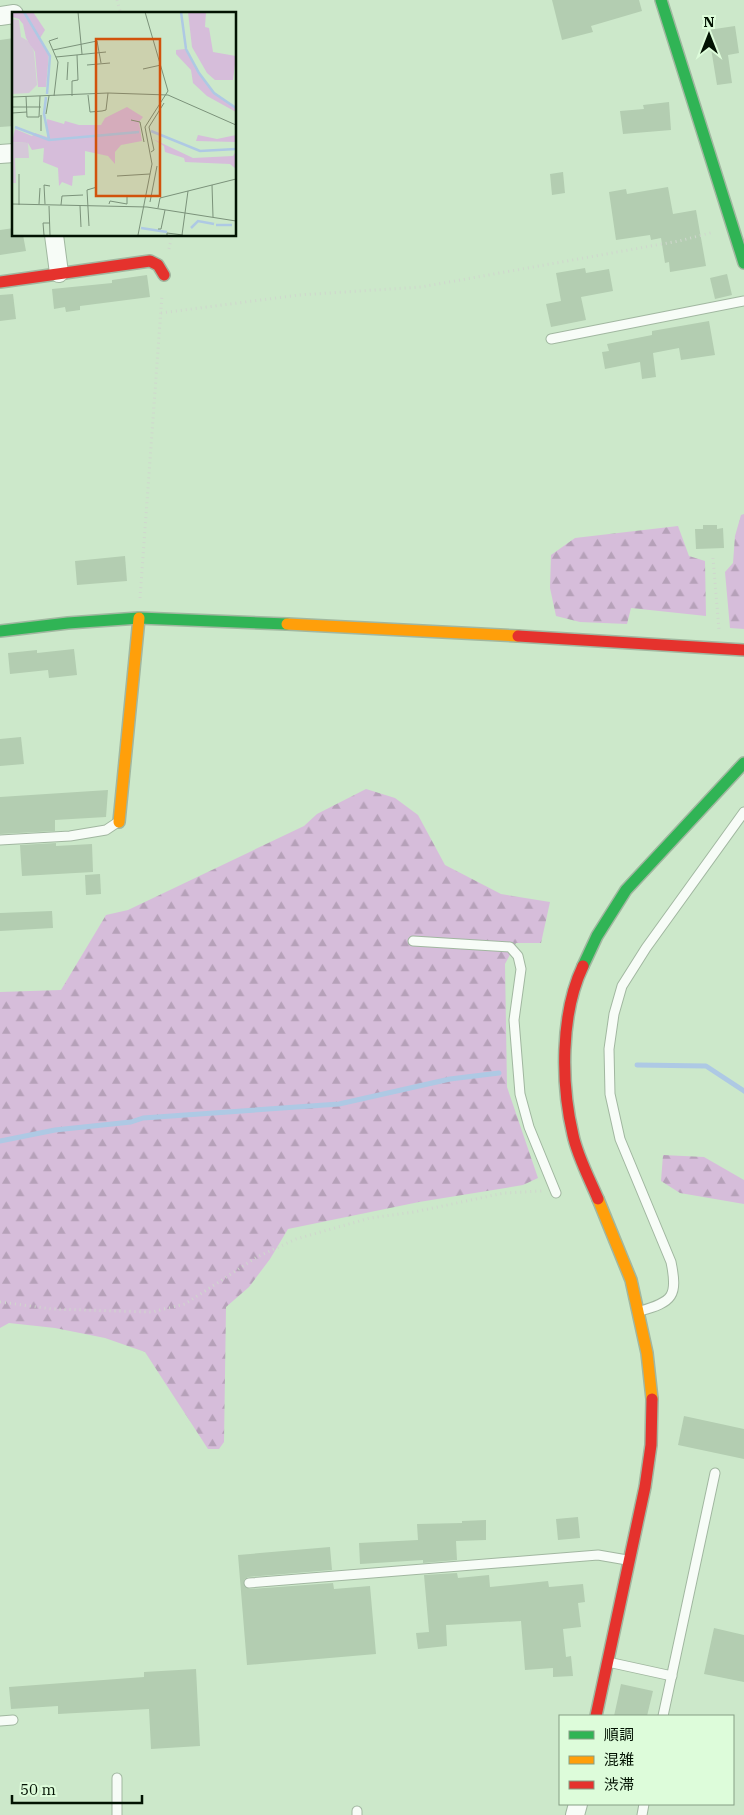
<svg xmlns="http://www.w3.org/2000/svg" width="744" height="1815" viewBox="0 0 744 1815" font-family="'IBM Plex Serif','Noto Sans JP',serif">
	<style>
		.forest { fill: url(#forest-firs) }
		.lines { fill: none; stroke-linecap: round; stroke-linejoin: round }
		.stream { stroke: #aec9e4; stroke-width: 5 }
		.building { fill: #b3cdb1 }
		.lane-casing { stroke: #a1b7a0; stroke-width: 11 }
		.street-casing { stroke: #a1b7a0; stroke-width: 20 }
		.fast-casing { stroke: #a1b7a0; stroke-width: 14 }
		.slow-casing { stroke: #a1b7a0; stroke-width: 14 }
		.jam-casing { stroke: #a1b7a0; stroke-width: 14 }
		.path { stroke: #cfd7cd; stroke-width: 3; stroke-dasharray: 1 4; stroke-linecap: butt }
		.lane { stroke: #f7fcf7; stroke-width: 9 }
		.street { stroke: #f7fcf7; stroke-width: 18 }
		.fast { stroke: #30b455; stroke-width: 11 }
		.slow { stroke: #ff9f0a; stroke-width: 11 }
		.jam { stroke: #e5322d; stroke-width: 11 }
		.inset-river { fill: none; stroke: #aec9e4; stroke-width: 2.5 }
		.inset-road { fill: none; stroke: #7b927a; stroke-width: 1 }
		.view { fill: #d1520b; fill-opacity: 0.15; stroke: #d1520b; stroke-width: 2.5 }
		.inset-edge { fill: none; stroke: #021202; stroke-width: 2.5 }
	</style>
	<defs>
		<pattern id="forest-firs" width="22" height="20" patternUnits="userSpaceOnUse" patternTransform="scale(1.25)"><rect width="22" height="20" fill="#d6bdda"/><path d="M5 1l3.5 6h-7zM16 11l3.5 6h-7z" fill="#b6a1b9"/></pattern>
	</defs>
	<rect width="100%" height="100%" fill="#cce8ca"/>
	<g class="forest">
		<polygon points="744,514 744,629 730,628 725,572 733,563 735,536 741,515"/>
		<polygon points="678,526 689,556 705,561 706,616 631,608 627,624 580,622 556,616 550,588 551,555 575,538"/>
		<polygon points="366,789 395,798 418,815 445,865 501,894 550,902 541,943 516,943 505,964 507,1087 538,1178 523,1185 419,1202 288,1229 270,1259 249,1287 226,1307 224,1442 219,1449 208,1449 145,1352 105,1338 55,1328 9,1323 0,1328 0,992 61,990 106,915 128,910 304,826 317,814"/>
		<polygon points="663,1155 704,1157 744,1180 744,1204 680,1193 661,1181"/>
	</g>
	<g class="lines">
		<g class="stream">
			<polyline points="637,1065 706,1066 744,1091"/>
			<polyline points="0,1141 55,1130 131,1122 143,1118 339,1104 450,1079 499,1073"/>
		</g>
	</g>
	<g class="building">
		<polygon points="552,0 639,0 642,11 591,26 593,32 562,40"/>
		<polygon points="735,26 739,53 728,55 732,83 717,85 708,30"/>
		<polygon points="14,38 14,126 0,127 0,40"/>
		<polygon points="669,102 671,130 623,134 620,111 644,109 643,105"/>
		<polygon points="563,172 565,193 552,195 550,174"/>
		<polygon points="668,187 673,214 696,210 706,266 670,272 669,262 665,263 661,238 651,240 650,235 616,240 609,192 626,189 627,194"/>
		<polygon points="14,228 14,235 23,235 26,251 0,255 0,230"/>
		<polygon points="585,268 586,273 609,269 613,291 581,297 586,320 551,327 546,304 561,301 556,273"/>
		<polygon points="727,274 732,295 715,299 710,278"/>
		<polygon points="147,275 150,297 80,306 80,310 66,312 65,307 54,309 52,289 112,283 112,280"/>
		<polygon points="13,294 16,319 0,321 0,295"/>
		<polygon points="709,321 715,355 681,360 679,348 653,353 656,377 642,379 640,362 605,369 602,352 609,351 607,344 652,335 652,331"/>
		<polygon points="703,525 717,525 717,529 723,528 724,548 696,549 695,529 703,529"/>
		<polygon points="125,556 127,581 77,585 75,561"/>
		<polygon points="74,649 77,675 49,678 48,670 10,674 8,653 37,650 37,653"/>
		<polygon points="21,737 24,764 0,766 0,739"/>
		<polygon points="108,790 106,817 55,820 55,831 0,834 0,797"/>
		<polygon points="56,843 56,846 92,844 93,872 22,876 20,845"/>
		<polygon points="100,874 101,894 86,895 85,875"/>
		<polygon points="52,911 53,928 0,931 0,913"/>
		<polygon points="684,1416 744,1429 744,1459 678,1445"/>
		<polygon points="578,1517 580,1538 558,1540 556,1519"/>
		<polygon points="486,1520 486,1540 456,1541 457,1560 423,1563 423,1560 360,1564 359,1543 418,1540 417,1524 462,1523 462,1521"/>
		<polygon points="330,1547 332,1570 248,1577 244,1580 244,1586 250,1589 333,1583 334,1589 370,1586 376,1654 247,1665 238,1555"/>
		<polygon points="457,1573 458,1578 489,1575 490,1587 548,1581 549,1587 583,1584 585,1602 578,1603 581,1627 563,1629 566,1657 571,1656 573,1676 553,1677 553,1668 525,1670 521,1621 446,1625 447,1646 418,1649 416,1633 429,1632 424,1575"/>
		<polygon points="714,1628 744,1635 744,1682 704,1674"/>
		<polygon points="196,1669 200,1746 151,1749 149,1709 58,1714 58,1706 11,1709 9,1687 144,1677 144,1672"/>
		<polygon points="621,1684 653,1691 647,1716 614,1716"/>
	</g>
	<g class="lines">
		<g class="lane-casing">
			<g id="lane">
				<polyline points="551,339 744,301"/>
				<polyline points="0,840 70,836 106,830 118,822"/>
				<polyline points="413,941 510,947 518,956 521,969 514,1020 520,1094 529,1127 556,1193"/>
				<path d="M 640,1311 C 673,1302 678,1296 671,1262 L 620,1139 L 610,1094 L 609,1049 L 614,1014 L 622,986 L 646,948 L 744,812"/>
				<polyline points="249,1583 598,1555 627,1560"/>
				<polyline points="608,1662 672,1676"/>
				<polyline points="663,1716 715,1473"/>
				<polyline points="0,1721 13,1720"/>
				<polyline points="117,1815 117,1778"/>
				<polyline points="357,1815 357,1811"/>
				<polyline points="642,1815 644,1804"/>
			</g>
		</g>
		<g class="street-casing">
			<g id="street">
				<polyline points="0,16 14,14"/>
				<polyline points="0,154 14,153"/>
				<polyline points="54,235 59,273"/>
				<polyline points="575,1815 578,1804"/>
			</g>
		</g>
		<g class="fast-casing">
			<g id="fast">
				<polyline points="661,0 744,263"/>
				<polyline points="0,631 68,623 139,618 287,624"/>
				<polyline points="583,966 597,936 626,890 744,763"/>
			</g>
		</g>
		<g class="slow-casing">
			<g id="slow">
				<polyline points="287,624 518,636"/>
				<polyline points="119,822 139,618"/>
				<polyline points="598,1199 631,1280 647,1353 652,1399"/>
			</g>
		</g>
		<g class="jam-casing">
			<g id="jam">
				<polyline points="0,282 150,261 158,265 164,275"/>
				<polyline points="518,636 744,650"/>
				<path d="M 583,966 C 560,1014 561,1085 573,1135 C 577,1155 590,1180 598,1199"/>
				<polyline points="596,1716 645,1487 651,1445 652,1399"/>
			</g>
		</g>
		<g class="path">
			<polyline points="117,0 121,14"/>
			<polyline points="169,249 172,235"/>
			<polyline points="161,313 299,295 421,287 679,241 714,232"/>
			<polyline points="713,558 719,630"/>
			<polyline points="140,598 162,295"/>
			<polyline points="0,1302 52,1309 152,1312 185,1304 257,1257 296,1239 370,1218 414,1212 504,1193 542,1191"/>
		</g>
		<use href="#lane" class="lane"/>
		<use href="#street" class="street"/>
		<use href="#fast" class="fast"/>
		<use href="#slow" class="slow"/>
		<use href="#jam" class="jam"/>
	</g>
	<g transform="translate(12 12)">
		<rect width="224" height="224" fill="#cce8ca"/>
		<path d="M 0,7 L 7,8 L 9,25 L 18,30 L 22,40 L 25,73 L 17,81 L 0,82 Z" fill="#d5c8d8"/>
		<path d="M 0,0 L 21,0 L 33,18 L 28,26 L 37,41 L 34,75 L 26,75 L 23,40 L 14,26 L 11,12 L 7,7 L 0,5 ZM 176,0 L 194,0 L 193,15 L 197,16 L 201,40 L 224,44 L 221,68 L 203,68 L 195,61 L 180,35 ZM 173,37 L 198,77 L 224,96 L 224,100 L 195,84 L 181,71 L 179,58 L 164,42 L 164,38 ZM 115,95 L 131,105 L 127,110 L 130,129 L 109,133 L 103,140 L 103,152 L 96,144 L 73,139 L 73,163 L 61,164 L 60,174 L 50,170 L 47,174 L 46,156 L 31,150 L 32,136 L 20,138 L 16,131 L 0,130 L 3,117 L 20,124 L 23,121 L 35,125 L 35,107 L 52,112 L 53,109 L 67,113 L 89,113 L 93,106 ZM 186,123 L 205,127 L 224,123 L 224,130 L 184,129 ZM 141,127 L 181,146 L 221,144 L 224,139 L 224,157 L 218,152 L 173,150 L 172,146 L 153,140 L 152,134 Z" fill="#d6bdda"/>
		<path d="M 0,130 L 16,131 L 17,146 L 3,146 L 4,171 L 0,171 Z" fill="#d5c8d8"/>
		<path class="inset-river" d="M 12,0 L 38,44 L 35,82M 169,0 L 174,37 L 187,61 L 202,81 L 224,96M 34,85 L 32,102 L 37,127M 3,115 L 37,128 L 127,120M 139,119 L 188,139 L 224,137M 204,213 L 220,213M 129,216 L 155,220M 179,216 L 186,209 L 202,212"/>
		<path class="inset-road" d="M 66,0 L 70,42M 41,38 L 85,29 L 89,51M 44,45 L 94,40M 75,53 L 98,51M 131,57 L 149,53M 55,68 L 56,50M 76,83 L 78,100 L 90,99 L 94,98 L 96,81M 14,84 L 15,105 L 27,105 L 28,84M 42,84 L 46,50 L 37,29 L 46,26M 60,84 L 60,69 L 66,68 L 65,43M 0,85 L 96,81 L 156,83 L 224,113M 0,95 L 29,95M 0,101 L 15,100M 34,102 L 37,84M 119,108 L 128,110 L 132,130M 29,119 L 29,103M 139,140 L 142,138 L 137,115 L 152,91M 7,162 L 7,193M 105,164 L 138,162M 200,173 L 201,205M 138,190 L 145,154M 0,192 L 135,195 L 224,209M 27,192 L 28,176M 33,192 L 32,173 L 38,174M 97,192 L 98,189 L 115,192 L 115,183M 49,193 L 50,184 L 71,183M 37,194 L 38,223M 68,194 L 69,215M 146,196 L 148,186 L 224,167M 77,214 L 75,178 L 85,175M 146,217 L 149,217 L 153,198M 32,223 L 31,211 L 38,211M 126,223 L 140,152 L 133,115 L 156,79 L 133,0M 155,223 L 155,221 L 171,223M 170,223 L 176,179"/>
		<path class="view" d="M 84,27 L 148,27 L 148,184 L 84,184 Z"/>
		<rect width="224" height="224" class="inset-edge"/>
	</g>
	<rect x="559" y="1715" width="175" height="90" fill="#ddfcda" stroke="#859e84"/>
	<rect x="569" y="1731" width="25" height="8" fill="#30b455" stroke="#859e84"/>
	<text x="604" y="1740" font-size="15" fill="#021202">順調</text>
	<rect x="569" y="1756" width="25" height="8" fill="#ff9f0a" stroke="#859e84"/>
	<text x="604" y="1765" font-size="15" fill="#021202">混雑</text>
	<rect x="569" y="1781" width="25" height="8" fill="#e5322d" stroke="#859e84"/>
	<text x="604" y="1790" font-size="15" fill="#021202">渋滞</text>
	<g transform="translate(709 35)" stroke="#ddfcda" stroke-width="4" paint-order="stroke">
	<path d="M0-4L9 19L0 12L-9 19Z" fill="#021202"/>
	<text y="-8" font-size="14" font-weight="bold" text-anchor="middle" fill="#021202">N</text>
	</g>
	<path d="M12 1795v8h130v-8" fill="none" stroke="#021202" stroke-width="2.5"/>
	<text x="20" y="1795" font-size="15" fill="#021202" stroke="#ddfcda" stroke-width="4" paint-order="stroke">50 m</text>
</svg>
